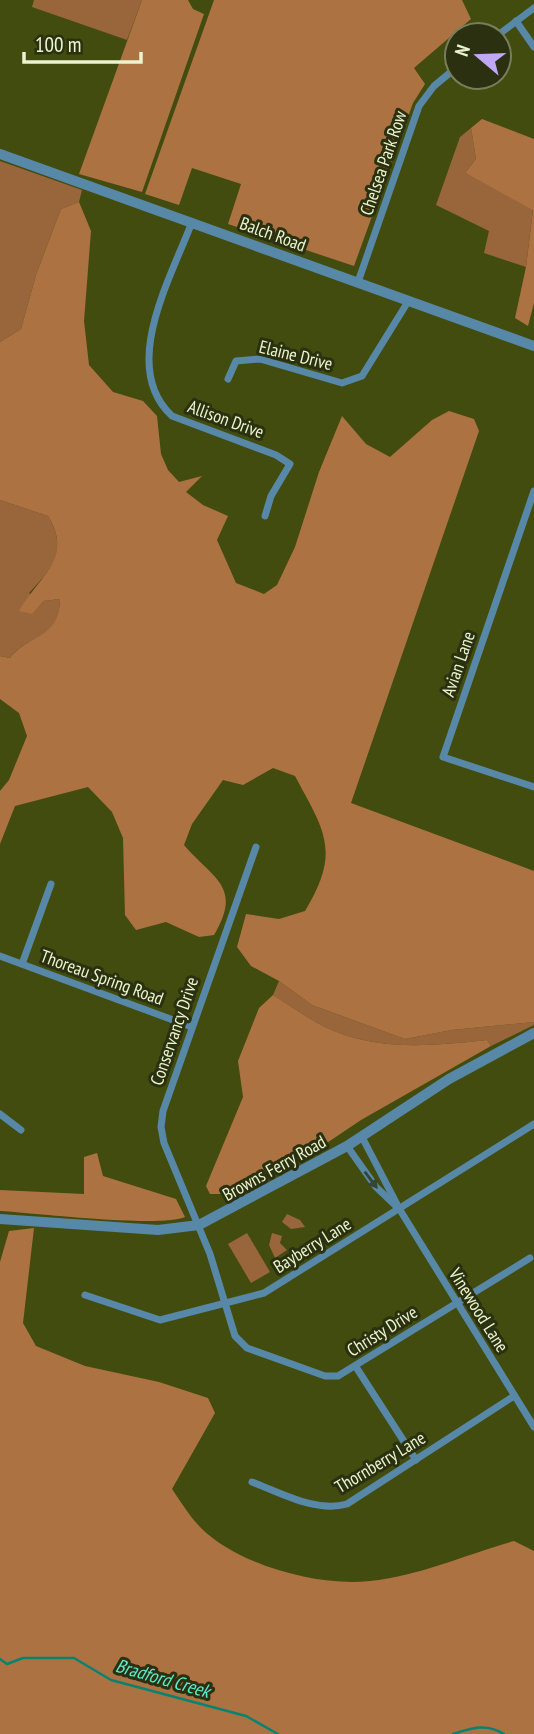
<svg xmlns="http://www.w3.org/2000/svg" width="534" height="1734" viewBox="0 0 534 1734" font-family="'PT Sans Narrow',sans-serif">
	<style>
		.green { fill: #99653b }
		.forest { fill: #ad7242 }
		.lines { fill: none; stroke-linecap: round; stroke-linejoin: round }
		.stream { stroke: #098371; stroke-width: 2.5 }
		.minor { stroke: #5888a8; stroke-width: 7 }
		.tertiary { stroke: #5888a8; stroke-width: 10 }
		.oneway { fill: #364636 }
		.labels { text-anchor: middle; dominant-baseline: central; stroke-width: 6; stroke-linejoin: round; paint-order: stroke }
		.street-label { font-size: 18px; fill: #ebf4ce; stroke: #2a3010 }
		.water-label { font-size: 19px; font-style: italic; fill: #5ceacf; stroke: #2a3010 }
	</style>
	<rect width="100%" height="100%" fill="#434c0f"/>
	<g class="green">
		<polygon points="34,0 142,0 127,40 32,7"/>
		<polygon points="471,128 476,159 465,173 533,209 526,267 484,253 489,231 436,205 460,137"/>
		<polygon points="0,161 82,190 79,202 61,209 36,275 21,329 0,342"/>
		<path d="M 0,500 L 48,516 C 68,549 53,568 29,593 L 43,601 L 60,599 C 59,643 30,632 10,658 L 0,656 Z"/>
		<path d="M 279,981 L 312,1005 L 405,1039 L 452,1030 L 534,1022 L 534,1025 L 491,1046 L 487,1040 C 431,1046 375,1052 323,1026 C 306,1017 289,1005 273,995 Z"/>
		<polygon points="287,1214 300,1220 305,1227 291,1229 282,1222"/>
		<polygon points="247,1233 270,1272 251,1283 228,1244"/>
		<polygon points="272,1233 282,1236 280,1243 287,1250 275,1258 269,1245"/>
	</g>
	<g class="forest">
		<polygon points="142,0 188,0 193,9 204,14 142,192 79,174"/>
		<polygon points="214,0 462,0 471,19 414,68 425,84 413,103 354,266 228,224 241,184 192,168 179,205 145,194"/>
		<polygon points="482,119 534,139 534,303 528,326 515,318 526,267 533,210 465,173 476,159 471,128"/>
		<path d="M 79,202 L 91,231 L 84,321 L 89,365 L 113,392 L 143,401 L 157,416 L 161,454 L 168,470 L 179,482 L 202,476 L 186,492 L 203,505 L 228,516 L 217,540 L 236,583 L 264,594 L 277,585 L 295,547 L 319,472 L 342,416 L 366,444 L 390,457 L 432,420 L 449,411 L 474,419 L 479,431 L 351,803 L 534,871 L 534,1022 L 452,1030 L 405,1039 L 312,1005 L 279,981 L 251,966 L 237,947 L 246,914 L 279,919 L 305,911 C 341,851 325,832 295,776 L 273,768 L 243,785 L 223,780 L 192,824 L 184,845 C 213,879 243,886 214,935 L 199,937 L 166,922 L 136,930 L 125,915 L 123,838 L 112,812 L 88,787 L 15,806 L 0,844 L 0,791 L 9,780 L 27,736 L 19,713 L 0,699 L 0,656 L 10,658 C 30,633 59,640 60,599 L 43,601 L 32,614 L 19,611 C 39,576 74,558 48,516 L 0,500 L 0,342 L 21,329 L 36,275 L 61,209 Z"/>
		<path d="M 273,995 C 289,1005 306,1017 323,1026 C 375,1052 431,1046 487,1040 L 491,1046 L 361,1120 L 306,1157 L 285,1162 L 226,1194 L 210,1194 L 206,1186 L 243,1097 L 238,1061 L 259,1008 Z"/>
		<path d="M 97,1153 L 103,1176 L 176,1199 L 185,1217 C 161,1228 35,1213 0,1211 L 0,1190 L 84,1194 L 84,1157 Z"/>
		<path d="M 34,1228 L 23,1323 L 36,1346 L 85,1366 L 159,1382 L 208,1398 L 215,1413 L 172,1489 C 181,1502 190,1517 201,1528 C 238,1565 319,1587 370,1581 C 419,1576 467,1554 514,1541 L 534,1551 L 534,1734 L 0,1734 L 0,1262 L 9,1231 Z"/>
	</g>
	<g class="lines">
		<g class="stream">
			<polyline points="0,1659 7,1664 23,1658 74,1658 111,1680 246,1716 278,1734"/>
			<path d="M 453,1734 C 472,1728 486,1723 504,1734"/>
		</g>
		<g class="minor">
			<polyline points="516,21 534,47"/>
			<polyline points="498,35 534,8"/>
			<path d="M 192,222 C 171,278 119,367 172,416 L 276,455 L 290,464 L 271,496 L 265,516"/>
			<polyline points="358,282 419,106 434,86 457,67"/>
			<polyline points="228,379 236,361 260,359 342,383 362,376 409,300"/>
			<polyline points="534,491 443,757 534,787"/>
			<polyline points="256,847 163,1111 161,1127 164,1143 210,1254 235,1336 247,1348 325,1376 338,1376 530,1258"/>
			<polyline points="0,956 192,1027"/>
			<polyline points="22,964 51,884"/>
			<polyline points="0,1114 21,1130"/>
			<polyline points="362,1137 400,1210 534,1427"/>
			<polyline points="347,1146 376,1187 397,1207"/>
			<polyline points="85,1295 160,1320 264,1293 534,1124"/>
			<polyline points="356,1367 416,1460"/>
			<path d="M 252,1482 C 281,1493 316,1513 347,1504 L 514,1396"/>
		</g>
		<g class="tertiary">
			<polyline points="0,154 534,346"/>
			<polyline points="0,1219 158,1230 199,1225 347,1146 449,1079 534,1033"/>
		</g>
	</g>
	<defs><path id="oneway-solid" d="M-6-.8H1V-3.2L6.5 0L1 3.2V.8H-6Z" transform="scale(1.75)"/></defs>
	<use class="oneway" href="#oneway-solid" transform="translate(371 1180) rotate(53)"/>
	<g class="labels">
		<g class="street-label">
			<text transform="translate(383 163) rotate(-71)">Chelsea Park Row</text>
			<text transform="translate(273 234) rotate(20)">Balch Road</text>
			<text transform="translate(296 355) rotate(14)">Elaine Drive</text>
			<text transform="translate(226 419) rotate(20)">Allison Drive</text>
			<text transform="translate(458 664) rotate(-71)">Avian Lane</text>
			<text transform="translate(102 977) rotate(20)">Thoreau Spring Road</text>
			<text transform="translate(174 1031) rotate(-71)">Conservancy Drive</text>
			<text transform="translate(274 1168) rotate(-29)">Browns Ferry Road</text>
			<text transform="translate(312 1245) rotate(-32)">Bayberry Lane</text>
			<text transform="translate(479 1310) rotate(58)">Vinewood Lane</text>
			<text transform="translate(382 1331) rotate(-32)">Christy Drive</text>
			<text transform="translate(380 1462) rotate(-31)">Thornberry Lane</text>
		</g>
		<g class="water-label">
			<text transform="translate(163 1678) rotate(16)">Bradford Creek</text>
		</g>
	</g>
	<g transform="translate(478 56) rotate(289)"><circle r="33" fill="#2a3010" stroke="#777e5c" stroke-width="2"/>
	<path d="M0-5L12 26L0 18L-12 26Z" fill="#c0a8f4"/>
	<text y="-10" font-size="19" font-weight="bold" text-anchor="middle" fill="#ebf4ce">N</text>
	</g>
	<path d="M24 52v10h117v-10" fill="none" stroke="#ebf4ce" stroke-width="3.5"/>
	<text x="35" y="52" font-size="21" fill="#ebf4ce" stroke="#2a3010" stroke-width="5" paint-order="stroke">100 m</text>
</svg>
